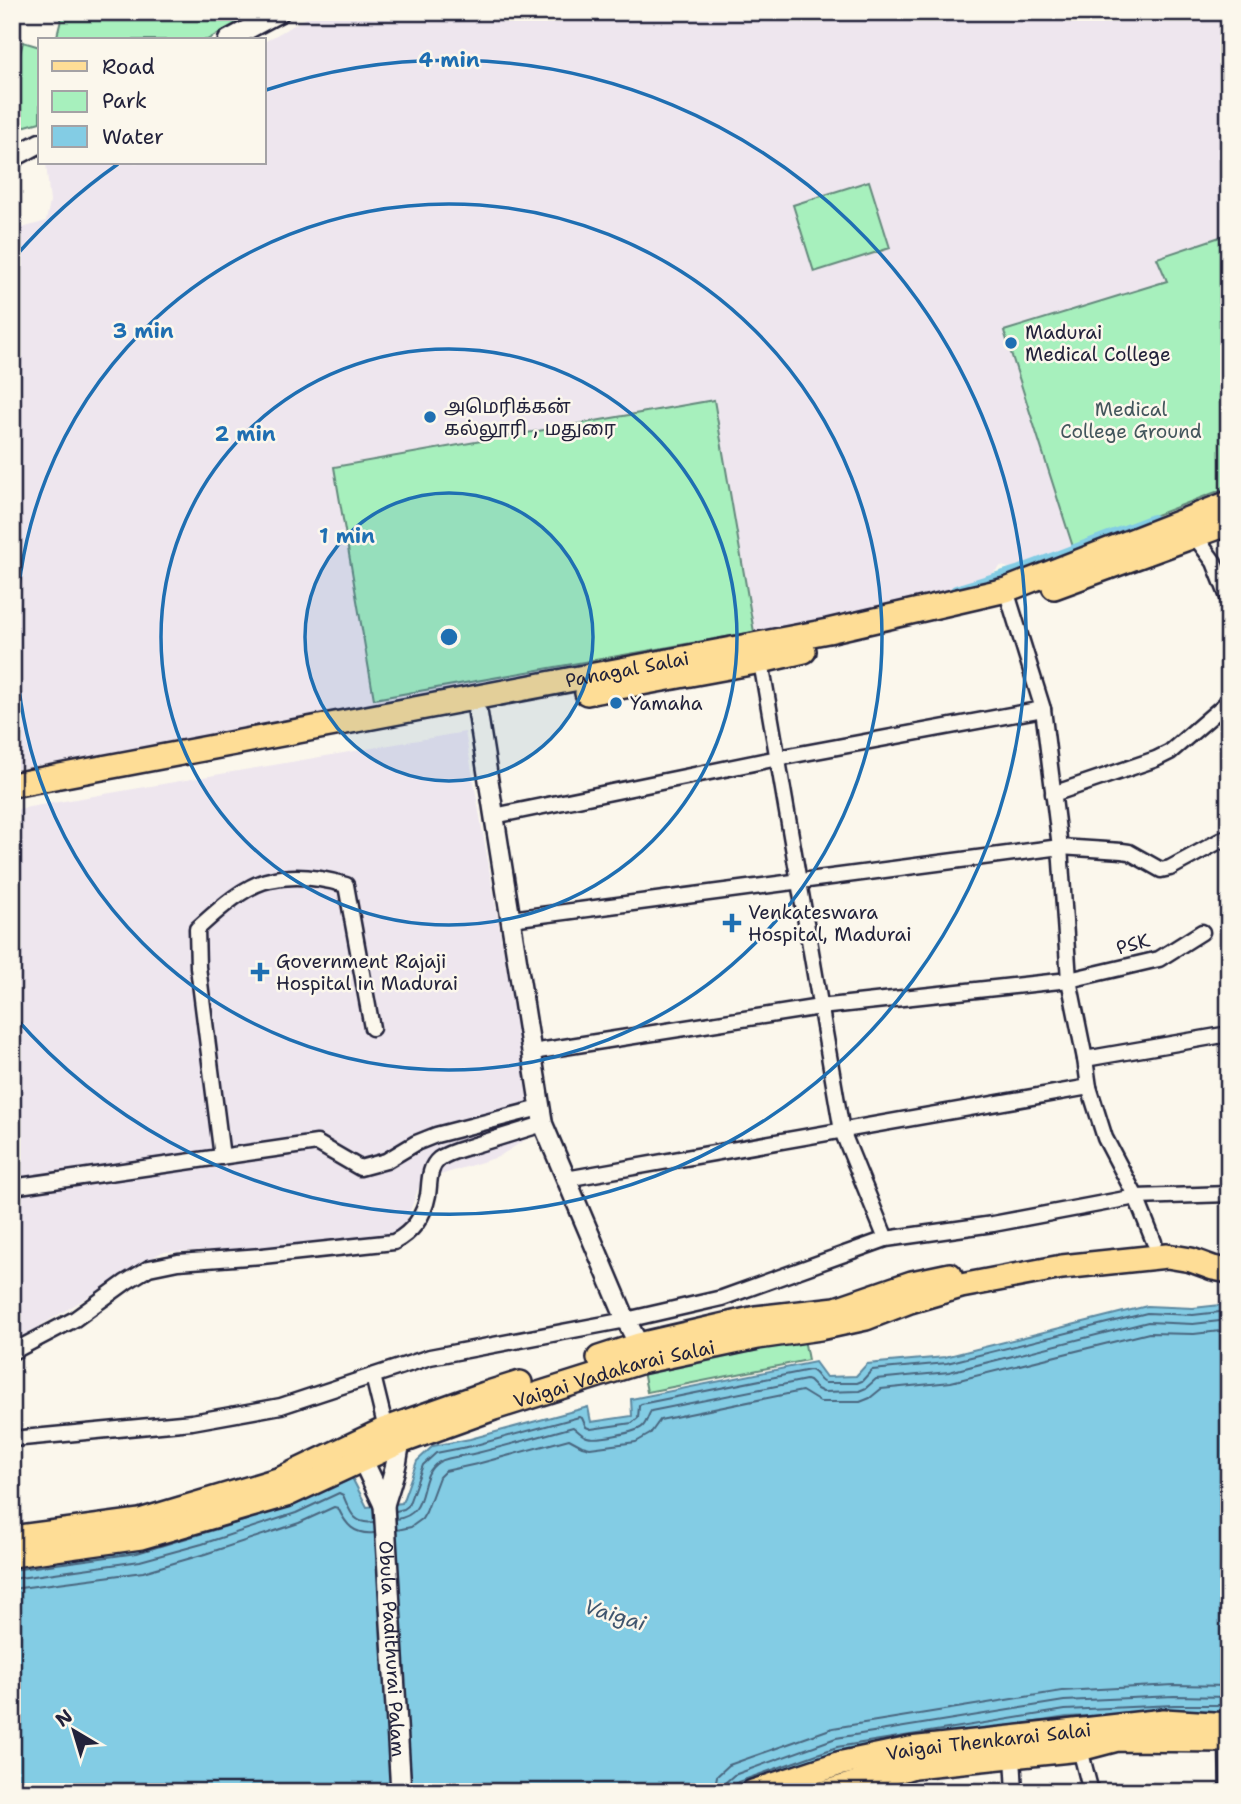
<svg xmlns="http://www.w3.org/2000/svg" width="1241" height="1804" viewBox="0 0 1241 1804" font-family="'Shantell Sans','Noto Sans Tamil',sans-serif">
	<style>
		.built { fill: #eee6ee }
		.green { fill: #a7f0bd; stroke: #64897c; stroke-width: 2 }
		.water { fill: #83cce4; stroke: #5c88a0; stroke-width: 2 }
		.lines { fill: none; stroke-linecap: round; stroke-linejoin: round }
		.shore { stroke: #49667f; stroke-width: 2 }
		.canal { stroke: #83cce4; stroke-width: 12 }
		.minor-casing { stroke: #22223b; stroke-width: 19 }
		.tertiary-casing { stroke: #22223b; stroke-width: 23 }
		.secondary-casing { stroke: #22223b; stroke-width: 24 }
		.primary-casing { stroke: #22223b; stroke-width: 28 }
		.minor { stroke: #fbf7ec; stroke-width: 14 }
		.tertiary { stroke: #fbf7ec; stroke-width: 18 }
		.secondary { stroke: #fbf7ec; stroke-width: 19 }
		.primary { stroke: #fedd96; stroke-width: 23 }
		.ring { fill: none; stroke: #1f6fb2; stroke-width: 3.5 }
		.poi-dot { fill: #1f6fb2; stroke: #fbf7ec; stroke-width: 2.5 }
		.labels { text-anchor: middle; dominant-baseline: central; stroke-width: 5; stroke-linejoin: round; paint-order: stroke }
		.poi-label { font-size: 19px; fill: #22223b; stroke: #fbf7ec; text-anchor: start }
		.park-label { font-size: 19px; fill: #43565c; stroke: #fbf7ec }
		.street-label { font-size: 19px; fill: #22223b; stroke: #fbf7ec }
		.water-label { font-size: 21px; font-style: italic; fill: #3f556e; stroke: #fbf7ec }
		.centre { fill: #1f6fb2; stroke: #fbf7ec; stroke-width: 3.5 }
		.ring-label { font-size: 21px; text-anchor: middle; font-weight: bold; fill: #1f6fb2; stroke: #fbf7ec; stroke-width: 5; stroke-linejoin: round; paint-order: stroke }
	</style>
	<rect width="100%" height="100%" fill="#fbf7ec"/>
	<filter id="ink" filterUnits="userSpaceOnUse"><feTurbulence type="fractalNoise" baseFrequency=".0143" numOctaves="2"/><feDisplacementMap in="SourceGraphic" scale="14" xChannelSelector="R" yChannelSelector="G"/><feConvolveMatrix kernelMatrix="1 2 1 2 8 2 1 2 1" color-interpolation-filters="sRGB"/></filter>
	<g filter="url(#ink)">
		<g class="built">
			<polygon points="317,12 1229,12 1229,234 1157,259 1229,406 1229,487 1014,569 1001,566 992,574 908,603 360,711 12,770 12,231 46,221 50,202 46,163 264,163 264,42"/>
			<polygon points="465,732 536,1133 498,1157 421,1181 398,1244 162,1252 12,1343 12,810"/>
		</g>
		<g class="green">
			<polygon points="63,12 255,12 207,40 56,40"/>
			<polygon points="23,42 40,47 40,122 12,130 12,86"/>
			<polygon points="869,181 890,248 814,272 793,205"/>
			<polygon points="1229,234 1229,487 1073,547 1004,331 1167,281 1157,258"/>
			<polygon points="714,400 754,632 374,699 334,467"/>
			<polygon points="804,1339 808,1360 647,1392 643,1371"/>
		</g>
		<polygon class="water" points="1229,1304 1229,1712 1174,1712 1066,1717 839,1754 731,1792 12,1792 12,1563 351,1476 367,1507 402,1503 417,1461 433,1446 470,1439 588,1407 591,1422 632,1416 631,1399 815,1362 826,1377 856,1376 867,1364 945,1357 1147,1306 1193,1308"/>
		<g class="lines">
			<g class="shore">
				<path d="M 396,1511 L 404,1509 L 408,1506 L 423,1465 L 436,1453 L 472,1446 L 579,1417 L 582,1418 L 586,1427 L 591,1429 L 632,1423 L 638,1418 L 639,1406 L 641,1404 L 810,1370 C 817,1372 818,1381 825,1383 L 857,1383 L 862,1381 L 872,1370 L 947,1363 L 1147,1313 L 1193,1315 L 1229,1311"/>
				<path d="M 396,1519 C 432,1515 415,1476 439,1462 C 449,1456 466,1456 477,1453 C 509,1445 541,1436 573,1427 C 577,1430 581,1435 587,1437 C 595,1440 637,1433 643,1426 C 647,1422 648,1415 651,1411 L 806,1380 L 809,1381 L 817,1389 L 823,1392 L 859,1391 L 866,1388 L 876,1379 L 949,1372 L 1148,1322 L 1193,1324 L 1229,1320"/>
				<polyline points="397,1530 411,1527 422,1519 426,1512 439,1477 445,1471 477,1464 569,1439 582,1446 590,1448 636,1442 650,1434 660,1420 802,1391 820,1402 860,1402 870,1398 881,1389 951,1382 1149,1333 1194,1334 1229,1330"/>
				<polyline points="12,1570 137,1553 250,1519"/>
				<path d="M 12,1579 L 140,1561 L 202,1544 L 296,1513 L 339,1493 L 343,1495 C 350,1511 353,1525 374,1522"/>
				<path d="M 12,1589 L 143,1572 L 205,1554 L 299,1523 L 334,1507 L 338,1508 C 346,1525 354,1535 374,1533"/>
				<polyline points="714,1792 717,1776 729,1765 833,1728 1062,1691 1174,1685 1229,1686"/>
				<polyline points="724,1792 726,1782 734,1775 836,1738 1064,1701 1174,1696 1229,1697"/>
				<polyline points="733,1792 734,1786 738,1782 837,1747 1065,1710 1174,1705 1229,1705"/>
			</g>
			<polyline class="canal" points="956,591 1017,572 1153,520"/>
			<g class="minor-casing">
				<g id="minor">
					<polyline points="1191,531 1214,562 1229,600"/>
					<polyline points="1006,590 1043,709 1060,847 1069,980 1085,1059 1089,1087 1105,1138 1136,1197 1154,1242"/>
					<polyline points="760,656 842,1131 886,1239"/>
					<polyline points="1053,794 1156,759 1170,752 1229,701"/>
					<polyline points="494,816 778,758 1043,709"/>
					<polyline points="511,919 1060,847 1122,851 1129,852 1161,870 1170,868 1229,836"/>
					<polyline points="532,1052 820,1007 1069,980 1159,959 1202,932"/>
					<polyline points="1085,1059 1229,1034"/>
					<path d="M 222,1157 L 198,967 L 197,929 C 216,912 244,885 270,880 C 295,874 322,878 346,885 L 372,1028"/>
					<polyline points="566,1179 1089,1087"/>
					<polyline points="12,1187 317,1143 360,1168 386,1161 416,1143 436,1135 540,1108"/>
					<path d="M 12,1352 L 75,1319 L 126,1282 L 149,1268 L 178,1262 L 262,1256 L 394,1242 C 413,1232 424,1216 428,1195 C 430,1183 428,1168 439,1159 C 448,1152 463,1149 475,1145 C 498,1138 520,1131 543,1124"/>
					<polyline points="373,1376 386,1429"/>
					<polyline points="12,1439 192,1422 281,1406 430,1357 626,1320 722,1298 886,1239 993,1224 1136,1197 1229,1194"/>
					<polyline points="1227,1740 1228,1792"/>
					<polyline points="1080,1749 1091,1792"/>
					<polyline points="1013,1756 1015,1792"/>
				</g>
			</g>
			<g class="tertiary-casing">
				<g id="tertiary">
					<polyline points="228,40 280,12"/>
					<polyline points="12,158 40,143"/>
					<polyline points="478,714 543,1124 626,1320 639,1345 640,1357"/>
				</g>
			</g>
			<g class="secondary-casing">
				<g id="secondary">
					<path id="s1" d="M 399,1431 C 401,1457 391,1481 384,1505 L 401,1792"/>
					<polyline points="359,1445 366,1467 384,1505"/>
				</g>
			</g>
			<g class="primary-casing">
				<g id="primary">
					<polyline points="1054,587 1229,523"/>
					<polyline points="587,693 761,661 804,651"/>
					<path id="s2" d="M 12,785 L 828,631 L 1006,590 L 1229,503"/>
					<polyline points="599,1358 639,1345 756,1318 836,1309 912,1283 950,1275"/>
					<polyline points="12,1538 140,1521 281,1479 386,1429 485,1394 520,1383"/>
					<path id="s3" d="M 12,1555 L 141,1537 L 286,1495 L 400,1442 L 494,1408 L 640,1362 L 758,1337 L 820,1328 L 866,1318 L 910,1301 L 961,1286 L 1062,1267 L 1167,1256 L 1191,1260 L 1213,1268 L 1229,1271"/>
					<path id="s4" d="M 753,1792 L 838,1764 L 910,1749 L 1164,1721 L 1229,1725"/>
					<polyline points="827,1792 914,1766 1080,1749 1118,1739 1229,1740"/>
				</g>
			</g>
			<use href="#minor" class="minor"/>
			<use href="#tertiary" class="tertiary"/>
			<use href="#secondary" class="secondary"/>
			<use href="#primary" class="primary"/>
		</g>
	</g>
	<circle cx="449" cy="637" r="144" fill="#1f6fb2" fill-opacity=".12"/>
	<g class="ring">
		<circle cx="449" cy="637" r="144"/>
		<circle cx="449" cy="637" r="288"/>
		<circle cx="449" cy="637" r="433"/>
		<path d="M14 258A577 577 0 0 1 118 164M266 90A577 577 0 1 1 14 1016"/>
	</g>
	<g class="poi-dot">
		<circle cx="1011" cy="343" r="7"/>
		<circle cx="430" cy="417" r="7"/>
		<circle cx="616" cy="703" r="7"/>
		<path d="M728.5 912.5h7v7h7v7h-7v7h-7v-7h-7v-7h7z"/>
		<path d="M256.5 961.5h7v7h7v7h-7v7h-7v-7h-7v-7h7z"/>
	</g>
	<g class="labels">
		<g class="poi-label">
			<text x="1025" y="332">Madurai<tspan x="1025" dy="22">Medical College</tspan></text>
			<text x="444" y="406">அமெரிக்கன்<tspan x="444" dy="22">கல்லூரி , மதுரை</tspan></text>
			<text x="630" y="703">Yamaha</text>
			<text x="748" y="912">Venkateswara<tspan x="748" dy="22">Hospital, Madurai</tspan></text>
			<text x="276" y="961">Government Rajaji<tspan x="276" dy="22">Hospital in Madurai</tspan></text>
		</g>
		<g class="park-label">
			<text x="1131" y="409">Medical<tspan x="1131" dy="22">College Ground</tspan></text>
		</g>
		<g class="street-label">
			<text stroke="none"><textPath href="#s2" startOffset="626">Panagal Salai</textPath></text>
			<text transform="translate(1133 944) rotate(-15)">PSK</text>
			<text stroke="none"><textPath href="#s3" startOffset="632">Vaigai Vadakarai Salai</textPath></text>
			<text stroke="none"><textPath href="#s1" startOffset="220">Obula Padithurai Palam</textPath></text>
			<text stroke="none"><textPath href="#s4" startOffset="242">Vaigai Thenkarai Salai</textPath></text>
		</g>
		<g class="water-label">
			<text transform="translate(615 1615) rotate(17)">Vaigai</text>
		</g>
	</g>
	<circle cx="449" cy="637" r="10" class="centre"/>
	<g class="ring-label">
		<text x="449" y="67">4 min</text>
		<text x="143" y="338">3 min</text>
		<text x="245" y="441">2 min</text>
		<text x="347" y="543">1 min</text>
	</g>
	<rect width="1241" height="1804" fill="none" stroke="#fbf7ec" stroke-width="42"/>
	<rect x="21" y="21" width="1199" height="1762" fill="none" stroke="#22223b" stroke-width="2.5" filter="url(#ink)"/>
	<rect x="38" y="38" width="228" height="126" fill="#fbf7ec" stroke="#a4a2a5" stroke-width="2"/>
	<rect x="52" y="61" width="35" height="10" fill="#fedd96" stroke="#a4a2a5" stroke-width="2"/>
	<text x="102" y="74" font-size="21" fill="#22223b">Road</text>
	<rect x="52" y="91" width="35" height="21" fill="#a7f0bd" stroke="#a4a2a5" stroke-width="2"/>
	<text x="102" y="108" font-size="21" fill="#22223b">Park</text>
	<rect x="52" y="126" width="35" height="21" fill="#83cce4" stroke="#a4a2a5" stroke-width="2"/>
	<text x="102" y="144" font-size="21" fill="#22223b">Water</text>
	<g transform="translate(74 1731) rotate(322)" stroke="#fbf7ec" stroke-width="5" paint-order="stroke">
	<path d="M0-5L12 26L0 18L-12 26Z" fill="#22223b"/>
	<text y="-10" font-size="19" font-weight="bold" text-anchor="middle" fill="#22223b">N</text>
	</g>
</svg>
